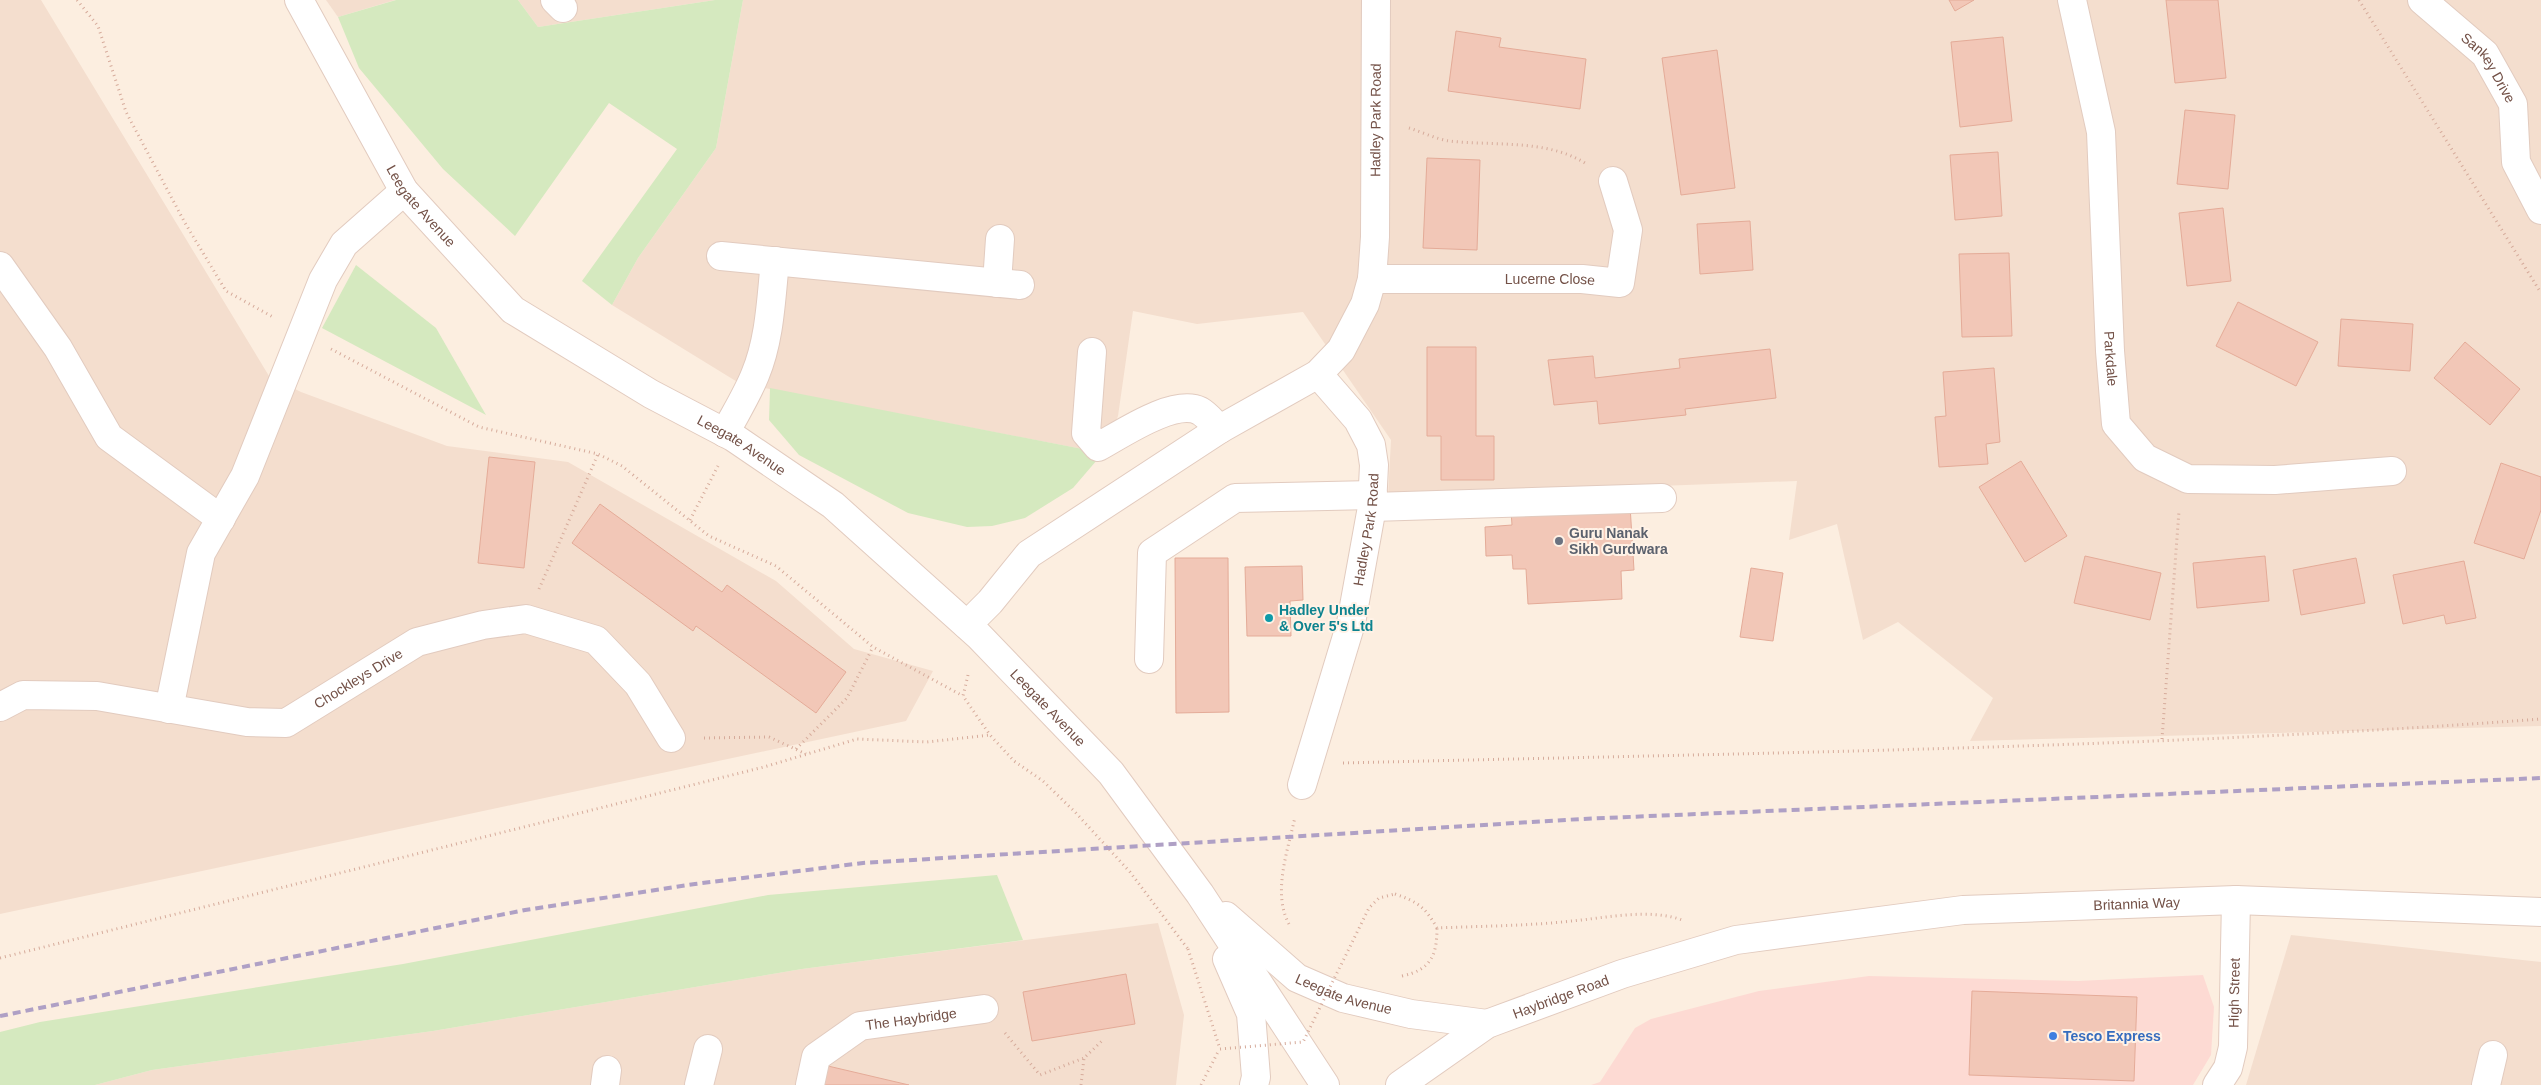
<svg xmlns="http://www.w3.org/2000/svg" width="2541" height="1085" viewBox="0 0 2541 1085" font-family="Arial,sans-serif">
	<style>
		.residential { fill: #f4dece }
		.commercial { fill: #fddad3 }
		.green { fill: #d5e9bf }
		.building { fill: #f2c7b7; stroke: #e4ab98 }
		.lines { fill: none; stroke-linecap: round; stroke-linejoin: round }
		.minor-casing { stroke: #e2cbbf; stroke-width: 30 }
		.path { stroke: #d6ab9b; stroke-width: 3; stroke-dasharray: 1 4; stroke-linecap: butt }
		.minor { stroke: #fff; stroke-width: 28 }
		.rail { stroke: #afa0c5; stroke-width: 4; stroke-dasharray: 8 5; stroke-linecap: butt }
		.path-bridge { stroke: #d6ab9b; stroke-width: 3; stroke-dasharray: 1 4; stroke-linecap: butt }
		.worship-dot { fill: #6b7280; stroke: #fff2e6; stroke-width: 2 }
		.culture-dot { fill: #0f9aa8; stroke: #fff2e6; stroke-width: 2 }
		.shop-dot { fill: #3f7fe0; stroke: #fff2e6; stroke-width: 2 }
		.labels { text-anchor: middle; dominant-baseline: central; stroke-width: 4; stroke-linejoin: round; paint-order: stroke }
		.street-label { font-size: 14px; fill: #735147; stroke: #fff2e6 }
		.worship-label { font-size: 14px; font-weight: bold; fill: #5b616d; stroke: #fff2e6; text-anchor: start }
		.culture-label { font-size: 14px; font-weight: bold; fill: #0d838f; stroke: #fff2e6; text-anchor: start }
		.shop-label { font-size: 14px; font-weight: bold; fill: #366cbe; stroke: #fff2e6; text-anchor: start }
	</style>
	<rect width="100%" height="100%" fill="#fceee0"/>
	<g class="residential">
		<polygon points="0,0 41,0 269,376 301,392 447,446 568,462 776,581 854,649 933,671 906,721 0,914"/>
		<polygon points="326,0 395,0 338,17"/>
		<polygon points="518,0 715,0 538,27"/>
		<polygon points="743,0 2541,0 2541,726 1970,741 1993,698 1898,622 1863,640 1837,524 1789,540 1797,481 1388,496 1391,440 1303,312 1197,324 1133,311 1118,416 1103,453 739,383 612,305 638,258 716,148"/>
		<polygon points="1158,923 1184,1015 1176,1085 95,1085 152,1070 433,1031 802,969"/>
		<polygon points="2291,935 2541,962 2541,1085 2246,1085"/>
	</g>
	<polygon class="commercial" points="2203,975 2214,1007 2211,1055 2193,1085 1591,1085 1600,1082 1635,1028 1651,1019 1759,991 1869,976 2078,981"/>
	<g class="green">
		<polygon points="396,0 518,0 538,27 715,0 743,0 716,148 638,258 612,305 582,281 677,149 609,103 515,236 443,169 359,68 338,17"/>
		<polygon points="356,265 436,328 486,415 322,328"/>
		<polygon points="770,388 1103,453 1073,488 1025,518 992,526 967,527 908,513 799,455 769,420"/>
		<polygon points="997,875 1023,940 802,969 433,1031 152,1070 95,1085 0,1085 0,1032 40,1022 403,964 768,895"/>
	</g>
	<g class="building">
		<polygon points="1949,0 1974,0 1955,11"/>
		<polygon points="2166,0 2218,0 2226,78 2175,83"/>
		<polygon points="1456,31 1501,38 1499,47 1586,59 1580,109 1448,91"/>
		<polygon points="2003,37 2012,121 1960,127 1951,42"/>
		<polygon points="1717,50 1735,188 1681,195 1662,58"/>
		<polygon points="2185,110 2235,115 2228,189 2177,184"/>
		<polygon points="1998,152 2002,216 1955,220 1950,155"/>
		<polygon points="1427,158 1480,160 1477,250 1423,248"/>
		<polygon points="2223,208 2231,281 2187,286 2179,213"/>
		<polygon points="1750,221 1753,270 1700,274 1697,224"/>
		<polygon points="2009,253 2012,336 1962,337 1959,254"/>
		<polygon points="2238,302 2318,342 2296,386 2216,346"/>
		<polygon points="2341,319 2413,324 2410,371 2338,366"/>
		<polygon points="2465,342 2520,389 2490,425 2434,378"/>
		<polygon points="1427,347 1476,347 1476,436 1494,436 1494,480 1441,480 1441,436 1427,436"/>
		<polygon points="1770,349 1776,398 1685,409 1686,415 1599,424 1597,401 1554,405 1548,360 1593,356 1595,378 1680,368 1679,359"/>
		<polygon points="1994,368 2000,442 1986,444 1988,464 1939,467 1935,417 1946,416 1943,372"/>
		<polygon points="489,457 535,462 524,568 478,563"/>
		<polygon points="2021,461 2067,536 2025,562 1979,487"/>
		<polygon points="2501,463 2541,477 2541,510 2524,559 2474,543"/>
		<polygon points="600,504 722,592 727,585 846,672 816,713 696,626 693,631 572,543"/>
		<polygon points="1630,505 1634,570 1621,571 1622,599 1528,604 1526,569 1513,569 1512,555 1486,556 1485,527 1512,525 1511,511"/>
		<polygon points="2085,556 2161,573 2150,620 2074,603"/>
		<polygon points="2265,556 2269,601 2197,608 2193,563"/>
		<polygon points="1175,558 1228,558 1229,712 1176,713"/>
		<polygon points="2356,558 2365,603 2301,615 2293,570"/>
		<polygon points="2464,561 2476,618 2446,624 2444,615 2403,624 2393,575"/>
		<polygon points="1302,566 1303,600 1290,601 1291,636 1247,636 1245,567"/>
		<polygon points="1751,568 1783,573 1773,641 1740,637"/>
		<polygon points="1126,974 1135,1024 1032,1041 1023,992"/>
		<polygon points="1972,991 2137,997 2134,1081 1969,1075"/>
		<polygon points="828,1066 909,1085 823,1085"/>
	</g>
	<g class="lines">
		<g class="minor-casing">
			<g id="minor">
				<path id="s1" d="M 299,0 L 404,191 L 513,310 L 651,394 L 733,437 L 833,505 L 979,636 L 1111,773 L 1200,894 L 1325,1085"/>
				<polyline points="555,0 563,8"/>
				<path id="s2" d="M 2072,0 L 2101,132 L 2110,351 L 2116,424 L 2145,458 L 2188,479 L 2275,480 L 2392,471"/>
				<path id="s3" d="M 2422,0 L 2485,54 L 2513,104 L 2516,162 L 2541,210"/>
				<polyline points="721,256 1020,285"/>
				<polyline points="0,266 58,348 109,437 221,519"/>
				<path id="s4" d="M 1372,279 L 1582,279 L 1620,283 L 1628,230 L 1613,181"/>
				<polyline points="997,283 1000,239"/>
				<path d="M 1092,352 L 1086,433 L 1098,447 C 1122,434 1174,398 1200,411 C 1207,415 1214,424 1220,429"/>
				<path d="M 725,433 C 735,414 747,395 755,375 C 770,339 771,299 775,261"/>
				<polyline points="1372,507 1662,498"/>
				<path id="s5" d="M 967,625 L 990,602 L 1029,554 L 1220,429 L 1318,374 L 1341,350 L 1365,304 L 1372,279 L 1375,237 L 1376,0"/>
				<polyline points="1149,659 1152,553 1235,498 1373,495"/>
				<path id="s6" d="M 0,707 L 23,695 L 97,696 L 247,722 L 286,723 L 417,642 L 483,625 L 526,619 L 596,640 L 638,684 L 671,738"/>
				<polyline points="169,709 201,553 245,476 323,280 344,244 404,191"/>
				<path id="s7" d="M 1302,785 L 1351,623 L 1372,507 L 1374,465 L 1371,445 L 1358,420 L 1318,374"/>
				<path id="s8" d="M 1226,916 L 1297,978 L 1343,998 L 1411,1014 L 1487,1024"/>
				<polyline points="1227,959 1251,1014 1256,1077 1254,1085"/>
				<polyline points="605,1085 607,1070"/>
				<polyline points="699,1085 708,1049"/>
				<path id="s9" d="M 810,1085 L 816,1057 L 860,1026 L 984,1009"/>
				<path id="s10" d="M 1400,1085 L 1487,1024 L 1622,974 L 1736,940 L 1963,910 L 2236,900 L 2541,912"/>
				<path id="s11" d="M 2217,1085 L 2228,1068 L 2233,1047 L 2236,900"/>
				<polyline points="2486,1085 2493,1055"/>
			</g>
		</g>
		<g class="path">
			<polyline points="77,0 98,26 126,112 185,223 226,291 273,317"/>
			<polyline points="2359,0 2541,293"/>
			<path d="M 1409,128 C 1422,132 1436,139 1449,141 C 1493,146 1546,139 1585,163"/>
			<polyline points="331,349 479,427 598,454 622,466 709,536 776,566 873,647 963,696"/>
			<polyline points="690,520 718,466"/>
			<polyline points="539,589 598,454"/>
			<polyline points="968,675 963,696 990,735 1014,761 1043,781 1075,812 1130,872 1188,949"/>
			<polyline points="704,738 769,737 806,754"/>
			<polyline points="2162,739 2179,511"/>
			<polyline points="796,749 847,698 873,647"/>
			<path d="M 1343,763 C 1743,753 2142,749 2541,719"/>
			<path d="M 1395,894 C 1418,902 1425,907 1437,928 C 1482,926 1527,926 1572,921 C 1605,918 1650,908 1682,920"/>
			<path d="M 1289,924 C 1272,893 1288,850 1295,817"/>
			<polyline points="0,958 764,767 857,739 927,742 990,735"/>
			<path d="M 1402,976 C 1431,970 1437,955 1437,928"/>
			<polyline points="1005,1033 1040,1075 1084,1058"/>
			<polyline points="1081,1085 1084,1058 1104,1039"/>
			<polyline points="1201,1085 1219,1050"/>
		</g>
		<use href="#minor" class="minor"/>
		<polyline class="rail" points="0,1016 525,910 695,884 863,863 1581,819 2541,778"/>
		<polyline class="path-bridge" points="1188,949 1220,1049 1303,1042 1369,908 1379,898 1395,894"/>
	</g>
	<circle class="worship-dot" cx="1559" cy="541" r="5"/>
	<circle class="culture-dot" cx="1269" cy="618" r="5"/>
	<circle class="shop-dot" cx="2053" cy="1036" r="5"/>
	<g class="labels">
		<g class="street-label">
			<text stroke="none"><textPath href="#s3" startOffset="96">Sankey Drive</textPath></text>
			<text stroke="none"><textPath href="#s5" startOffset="705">Hadley Park Road</textPath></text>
			<text stroke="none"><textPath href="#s1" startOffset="240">Leegate Avenue</textPath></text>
			<text stroke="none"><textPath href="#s4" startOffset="178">Lucerne Close</textPath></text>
			<text stroke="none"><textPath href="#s2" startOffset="362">Parkdale</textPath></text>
			<text stroke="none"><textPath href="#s1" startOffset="645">Leegate Avenue</textPath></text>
			<text stroke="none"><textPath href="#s7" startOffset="264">Hadley Park Road</textPath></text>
			<text stroke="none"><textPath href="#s6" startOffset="376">Chockleys Drive</textPath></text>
			<text stroke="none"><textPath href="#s1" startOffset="1050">Leegate Avenue</textPath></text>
			<text stroke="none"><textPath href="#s10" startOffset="772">Britannia Way</textPath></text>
			<text stroke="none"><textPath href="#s8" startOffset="144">Leegate Avenue</textPath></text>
			<text stroke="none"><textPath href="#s11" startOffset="96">High Street</textPath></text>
			<text stroke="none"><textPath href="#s10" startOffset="185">Haybridge Road</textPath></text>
			<text stroke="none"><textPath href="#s9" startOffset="134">The Haybridge</textPath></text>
		</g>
		<g class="worship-label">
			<text x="1569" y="533">Guru Nanak<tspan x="1569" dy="16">Sikh Gurdwara</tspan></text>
		</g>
		<g class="culture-label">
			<text x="1279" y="610">Hadley Under<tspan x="1279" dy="16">&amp; Over 5's Ltd</tspan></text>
		</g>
		<g class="shop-label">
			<text x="2063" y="1036">Tesco Express</text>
		</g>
	</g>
</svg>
